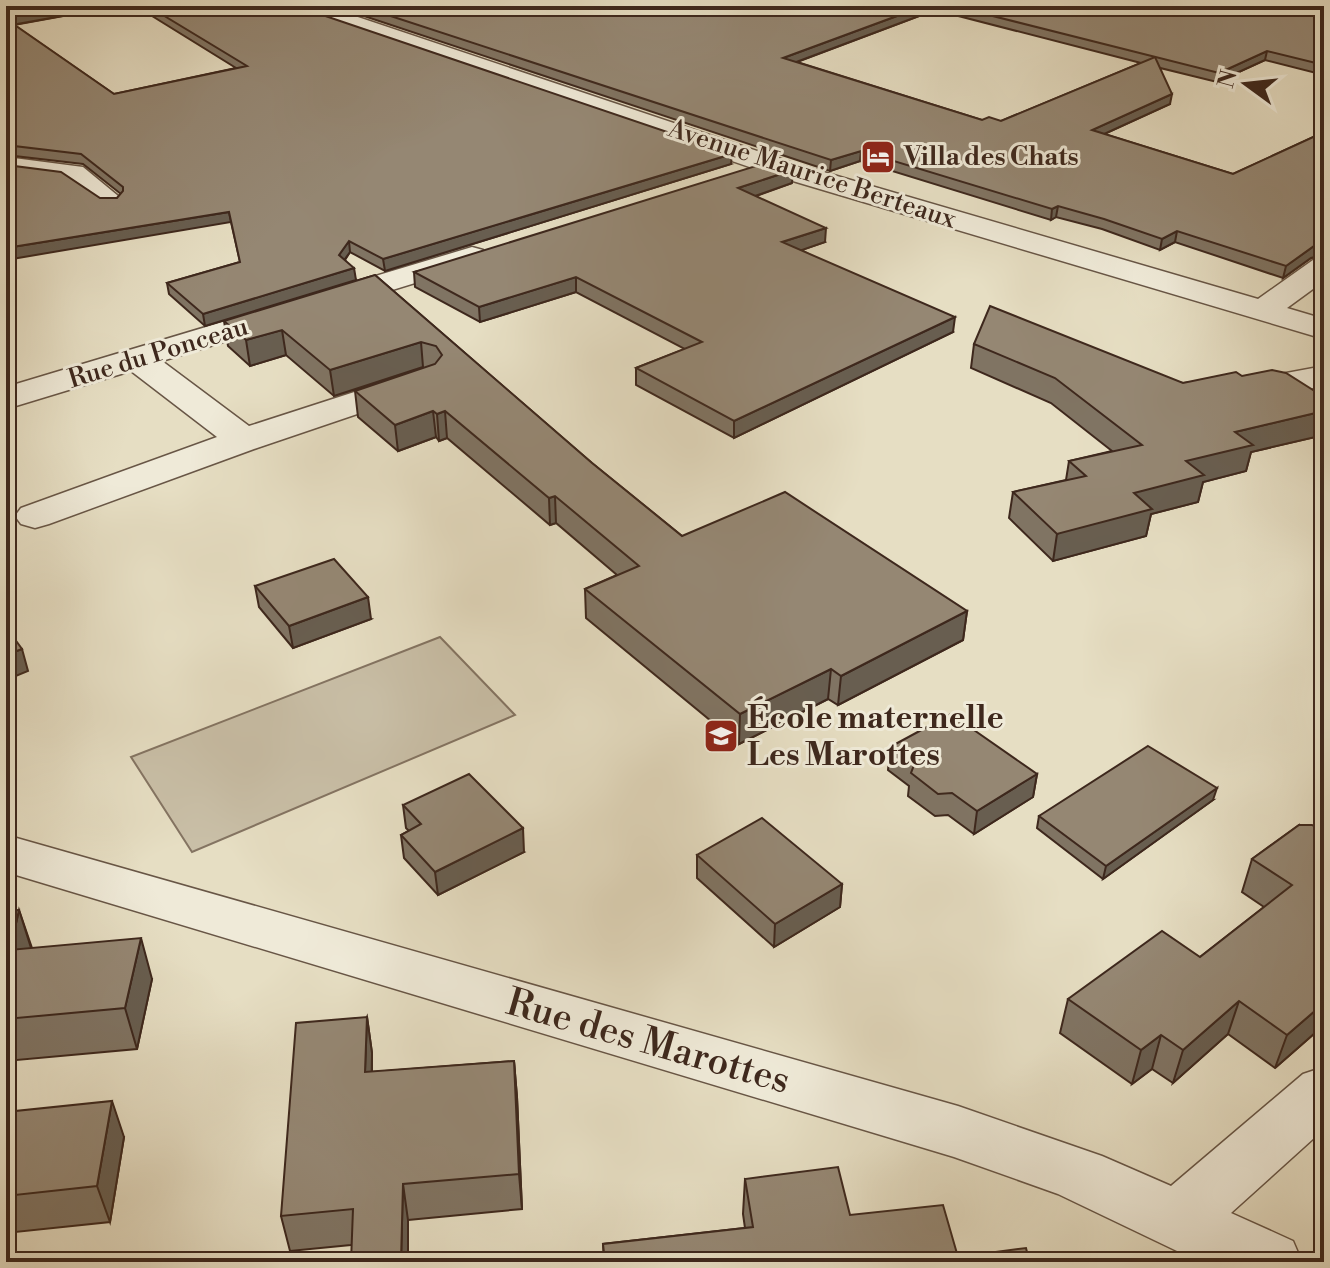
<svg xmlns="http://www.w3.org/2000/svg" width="1330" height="1268" viewBox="0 0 1330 1268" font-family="'Libre Bodoni',serif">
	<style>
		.green { fill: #c9bfa7; stroke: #847462; stroke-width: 2 }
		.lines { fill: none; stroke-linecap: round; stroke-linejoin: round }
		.minor-casing { stroke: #685646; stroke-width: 3 }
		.minor { fill: #efead8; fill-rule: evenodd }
		.wall { fill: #807463; stroke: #3e281d; stroke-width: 2; fill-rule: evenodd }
		.shaded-wall { fill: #685e50; stroke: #3e281d; stroke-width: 2 }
		.building { fill: #958773; stroke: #3e281d; stroke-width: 2 }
		.labels { text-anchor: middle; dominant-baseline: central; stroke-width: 6; stroke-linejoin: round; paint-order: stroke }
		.far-poi-label { font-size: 26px; font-weight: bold; fill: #3e281d; stroke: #efead8; text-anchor: start }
		.far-street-label { font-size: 26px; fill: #3e281d; stroke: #efead8 }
		.poi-label { font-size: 32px; font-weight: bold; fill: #3e281d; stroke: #efead8; text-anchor: start }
		.near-street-label { font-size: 38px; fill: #3e281d; stroke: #efead8 }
	</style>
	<rect width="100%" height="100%" fill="#e6dec3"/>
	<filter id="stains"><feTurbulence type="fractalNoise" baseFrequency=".0025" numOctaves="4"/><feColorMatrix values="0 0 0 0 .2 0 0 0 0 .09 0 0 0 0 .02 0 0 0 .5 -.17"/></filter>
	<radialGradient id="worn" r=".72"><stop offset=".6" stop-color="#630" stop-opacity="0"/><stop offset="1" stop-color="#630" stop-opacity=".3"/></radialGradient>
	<polygon class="green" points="440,637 515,715 192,852 131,757"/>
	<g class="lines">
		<g class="minor-casing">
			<g id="minor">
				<polygon points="293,6 325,6 796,164 1258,299 1313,260 1324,258 1324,281 1287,308 1324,319 1324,339 776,176 296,11"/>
				<path d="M 6,157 L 83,167 L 123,200 L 119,206 C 93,213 85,187 64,180 C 47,174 24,175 6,173 Z"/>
				<polygon points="472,247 483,250 487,256 483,262 162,361 249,426 413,373 425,377 431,384 425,391 257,448 49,524 35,528 21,524 15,516 21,508 217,437 131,371 6,409 6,387"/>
				<polygon points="1324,366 1324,386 1276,395 1264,391 1258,384 1264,377"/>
				<polygon points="6,835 958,1106 1102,1156 1171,1186 1303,1074 1324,1067 1324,1129 1231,1213 1293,1241 1302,1262 1200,1262 1058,1194 954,1157 6,872"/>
			</g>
		</g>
		<use href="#minor" class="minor"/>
	</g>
	<g class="wall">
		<polygon points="6,6 118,6 14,25 114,94 236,68 136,6 296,6 731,164 385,271 350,252 345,260 356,280 205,326 169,294 167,283 240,262 231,222 100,198 117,198 121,194 83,164 6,155"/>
		<path d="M 334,6 L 1324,6 L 1324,75 L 1265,60 L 1217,82 L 1160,68 L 1170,104 L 1104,134 L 1233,174 L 1324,132 L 1324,256 L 1323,255 L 1311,258 L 1283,278 L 1175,242 L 1160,250 L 1102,229 L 1056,217 L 1051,220 L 860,161 L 830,171 ZM 935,10 L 1141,63 L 1001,121 L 982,120 L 797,62 Z"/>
		<polygon points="792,183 756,196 825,242 801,250 953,332 734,438 636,385 636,368 685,349 576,292 480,322 415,287 414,272"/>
		<polygon points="375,275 592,463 682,536 967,611 963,640 838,705 828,699 739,744 586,618 585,589 617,575 556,523 550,525 447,438 439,441 436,437 398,451 358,417 355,391 425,368 334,396 286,355 250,366 228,346 224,321"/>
		<polygon points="974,344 1183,383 1242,376 1324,397 1324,435 1251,452 1246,471 1203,482 1198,502 1151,514 1146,536 1053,561 1009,518 1013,492 1066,480 1069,461 1112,451 1051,403 971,368"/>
		<polygon points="255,586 371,619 293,648 259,607"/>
		<polygon points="890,747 1037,774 1033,797 974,834 948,815 935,816 908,796 909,786 888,770"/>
		<polygon points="1213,800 1103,879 1037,828 1039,816"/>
		<polygon points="403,805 524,852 438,895 404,858 401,835 409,831 406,828"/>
		<polygon points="1299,825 1324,1025 1275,1068 1228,1034 1173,1083 1152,1069 1132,1084 1060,1033 1068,999 1200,957 1264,907 1242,892 1252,859"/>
		<polygon points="697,855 842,884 840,907 774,947 697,878"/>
		<polygon points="19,910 32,948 152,979 137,1049 6,1061 6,912"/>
		<polygon points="367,1017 372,1053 372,1072 514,1061 517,1097 522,1209 408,1220 351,1245 290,1251 281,1216"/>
		<polygon points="6,1112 124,1137 110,1222 6,1233"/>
		<polygon points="745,1179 850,1215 958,1257 1093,1262 604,1262 603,1244 745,1228 743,1214"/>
	</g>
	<g class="shaded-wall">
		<polygon points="67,6 118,6 6,26 6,17"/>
		<polygon points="924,6 936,6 935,10 783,67 783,58"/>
		<polygon points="1267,51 1265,60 1217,82 1219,73"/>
		<polygon points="1172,94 1170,104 1091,140 1092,130"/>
		<polygon points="861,151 860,161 830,171 831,160"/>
		<polygon points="732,154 731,164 385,271 383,259"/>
		<polygon points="793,170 792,183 738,202 738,188"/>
		<polygon points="1058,206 1056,217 1051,220 1052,209"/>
		<polygon points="229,212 231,222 6,260 6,248"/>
		<polygon points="826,228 825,242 782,257 782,242"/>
		<polygon points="1177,231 1175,242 1160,250 1162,239"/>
		<polygon points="349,241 350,252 340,266 339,255"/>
		<polygon points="1324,244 1323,255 1311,258 1283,278 1286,266 1314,246"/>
		<polygon points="354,268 356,280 205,326 203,314"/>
		<polygon points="576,277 576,292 480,322 479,307"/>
		<polygon points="955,317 953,332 734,438 734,421"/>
		<polygon points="282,330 286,355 250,366 246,340"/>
		<polygon points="421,342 423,367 334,396 330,370"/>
		<polygon points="433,411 436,437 398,451 395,425"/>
		<polygon points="445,411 447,438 439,441 437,414"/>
		<polygon points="1324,411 1324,435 1251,452 1246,471 1203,482 1198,502 1151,514 1146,536 1053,561 1057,534 1134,493 1235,432"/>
		<polygon points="555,496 556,523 550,525 549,498"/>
		<polygon points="368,597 371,619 293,648 289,626"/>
		<polygon points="967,611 963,640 838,705 841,676"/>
		<polygon points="22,649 28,671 6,680 6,655"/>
		<polygon points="831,669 828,699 739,744 740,714"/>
		<polygon points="1037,774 1033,797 974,834 977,811"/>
		<polygon points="1217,788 1213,800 1103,879 1106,866"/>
		<polygon points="523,828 524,852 438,895 435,872"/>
		<polygon points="842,884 840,907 774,947 775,924"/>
		<polygon points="19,910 32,951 10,950"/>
		<polygon points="141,938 152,979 137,1049 125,1008"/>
		<polygon points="1239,1001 1228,1034 1173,1083 1183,1050"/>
		<polygon points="1324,1003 1324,1025 1275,1068 1287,1035"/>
		<polygon points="367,1017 372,1053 371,1108 365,1072"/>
		<polygon points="1161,1035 1152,1069 1132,1084 1141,1050"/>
		<polygon points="514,1061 517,1097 522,1209 519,1174"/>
		<polygon points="112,1101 124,1137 110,1222 97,1186"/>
		<polygon points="403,1184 408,1220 408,1262 401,1262"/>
	</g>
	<g class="building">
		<polygon points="6,6 67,6 6,17"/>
		<polygon points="148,6 296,6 732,154 383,259 349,241 339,255 354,268 203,314 167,283 240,262 229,212 6,248 6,165 61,172 100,198 117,198 123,191 123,187 81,154 6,145 6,19 114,94 247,66"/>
		<polygon points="360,6 924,6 783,58 982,120 989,117 1001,121 1155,57 1172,94 1092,130 1233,174 1324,132 1324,244 1314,246 1286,266 1177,231 1162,239 1104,219 1058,206 1052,209 861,151 831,160"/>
		<polygon points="953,6 1324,6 1324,65 1267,51 1219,73"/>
		<polygon points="769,162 793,170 738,188 826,228 782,242 955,317 734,421 636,368 702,342 576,277 479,307 414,272"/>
		<polygon points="375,275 592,463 682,536 785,492 967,611 841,676 831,669 740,714 585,589 639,566 555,496 549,498 445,411 437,414 433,411 395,425 355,391 435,364 442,355 436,346 421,342 330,370 282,330 246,340 224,321"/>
		<polygon points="990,306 1183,383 1236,372 1242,376 1272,370 1286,373 1324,397 1324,411 1235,432 1253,445 1186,461 1204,475 1134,493 1152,509 1057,534 1013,492 1086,476 1069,461 1142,445 1055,378 974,344"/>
		<polygon points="334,559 368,597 289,626 255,586"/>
		<polygon points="6,627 22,649 6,655"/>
		<polygon points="951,714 1037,774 977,811 952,793 938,794 911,773 914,765 890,747"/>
		<polygon points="1148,746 1217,788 1106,866 1039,816"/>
		<polygon points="469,774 523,828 435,872 401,835 421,824 403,805"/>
		<polygon points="762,818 842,884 775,924 697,855"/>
		<polygon points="1299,825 1312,825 1324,832 1324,1003 1287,1035 1239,1001 1183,1050 1161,1035 1141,1050 1068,999 1162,931 1200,957 1292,885 1252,859"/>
		<polygon points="19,910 10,950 141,938 125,1008 6,1019 6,912"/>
		<polygon points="367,1017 365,1072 514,1061 519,1174 403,1184 401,1262 351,1262 353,1209 281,1216 296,1023"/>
		<polygon points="112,1101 97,1186 6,1196 6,1112"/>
		<polygon points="838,1167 850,1215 943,1205 958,1257 1026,1248 1029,1260 1091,1255 1093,1262 605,1262 603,1244 753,1227 745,1179"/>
	</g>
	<defs>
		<g id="hotel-square" transform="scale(1.8)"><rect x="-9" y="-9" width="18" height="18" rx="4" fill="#8f2418" stroke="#efead8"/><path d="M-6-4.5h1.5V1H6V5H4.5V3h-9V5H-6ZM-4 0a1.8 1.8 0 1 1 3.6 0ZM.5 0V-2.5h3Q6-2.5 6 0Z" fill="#fff"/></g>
		<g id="school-square" transform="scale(1.8)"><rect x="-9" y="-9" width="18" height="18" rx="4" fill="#8f2418" stroke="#efead8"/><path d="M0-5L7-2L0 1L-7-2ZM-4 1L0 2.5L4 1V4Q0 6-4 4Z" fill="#fff"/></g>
	</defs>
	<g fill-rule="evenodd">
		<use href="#hotel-square" x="878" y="157"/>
		<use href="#school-square" x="721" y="736"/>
	</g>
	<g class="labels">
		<g class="far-poi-label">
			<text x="904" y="157">Villa des Chats</text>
		</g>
		<g class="far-street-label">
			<text transform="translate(812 174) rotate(18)">Avenue Maurice Berteaux</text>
			<text transform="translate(158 353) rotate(-17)">Rue du Ponceau</text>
		</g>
		<g class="poi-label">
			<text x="747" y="718">École maternelle<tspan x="747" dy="37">Les Marottes</tspan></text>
		</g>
		<g class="near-street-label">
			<text transform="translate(648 1042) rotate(16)">Rue des Marottes</text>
		</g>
	</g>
	<rect width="1330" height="1268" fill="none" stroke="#e6dec3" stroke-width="32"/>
	<rect x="8" y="8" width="1314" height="1252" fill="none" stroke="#3e281d" stroke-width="4"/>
	<rect x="16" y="16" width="1298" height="1236" fill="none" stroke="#3e281d" stroke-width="2"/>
	<g transform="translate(1246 84) rotate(285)" stroke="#efead8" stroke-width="6" paint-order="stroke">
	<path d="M0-6L14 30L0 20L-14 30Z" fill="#3e281d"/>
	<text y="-12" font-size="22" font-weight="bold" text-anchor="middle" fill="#3e281d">N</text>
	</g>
	<rect width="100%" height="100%" filter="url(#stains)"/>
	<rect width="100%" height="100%" fill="url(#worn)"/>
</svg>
